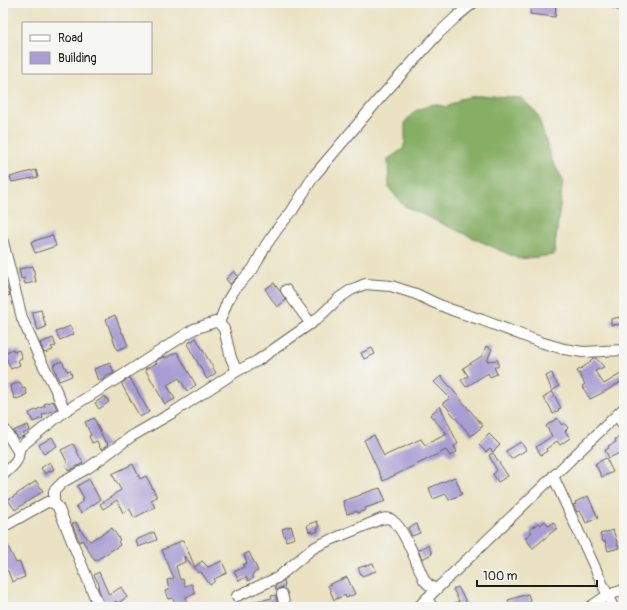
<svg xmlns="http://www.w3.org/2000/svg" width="627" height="610" viewBox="0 0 627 610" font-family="Pangolin,sans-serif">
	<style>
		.forest { fill: #86ae65; stroke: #516540 }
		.building { fill: #a89ed3 }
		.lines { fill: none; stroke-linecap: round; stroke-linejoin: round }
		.minor-casing { stroke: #646156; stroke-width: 12 }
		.minor { stroke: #fff; stroke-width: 10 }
	</style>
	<rect width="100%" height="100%" fill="#f6f6f2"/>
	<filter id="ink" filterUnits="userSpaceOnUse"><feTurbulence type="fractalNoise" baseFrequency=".025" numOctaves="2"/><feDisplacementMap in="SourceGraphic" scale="8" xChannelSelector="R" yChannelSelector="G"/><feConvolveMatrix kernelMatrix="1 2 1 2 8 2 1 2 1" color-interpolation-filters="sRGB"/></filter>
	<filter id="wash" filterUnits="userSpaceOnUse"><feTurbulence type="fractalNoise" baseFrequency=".012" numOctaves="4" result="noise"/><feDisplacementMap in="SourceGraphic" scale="16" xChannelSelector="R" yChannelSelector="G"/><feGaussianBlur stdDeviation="0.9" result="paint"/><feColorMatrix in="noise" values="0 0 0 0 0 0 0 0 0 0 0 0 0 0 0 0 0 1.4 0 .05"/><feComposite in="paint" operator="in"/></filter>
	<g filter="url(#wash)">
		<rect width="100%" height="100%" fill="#eae2c2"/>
		<polygon class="forest" points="476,96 496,96 521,98 537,113 552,160 563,180 554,255 519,259 404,206 389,188 388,159 403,149 405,142 405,122 415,111 433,104 447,107 460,99"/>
		<g id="blocks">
			<g class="building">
				<polygon points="531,3 556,3 555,17 530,14"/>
				<polygon points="36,170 38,177 12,182 10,177"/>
				<polygon points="52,235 56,246 35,253 31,242"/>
				<polygon points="33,266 36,282 25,284 24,278 21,279 19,269"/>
				<polygon points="234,271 238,276 230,284 226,279"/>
				<polygon points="3,278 10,295 3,298"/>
				<polygon points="274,283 286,300 277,307 265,289"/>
				<polygon points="41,310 46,327 38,330 32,312"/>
				<polygon points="115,315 122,333 123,333 128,346 117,350 106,319"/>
				<polygon points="620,317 621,324 611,325 611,319"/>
				<polygon points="70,326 74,334 60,340 56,332"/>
				<polygon points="53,338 56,346 51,347 53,350 44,353 40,343"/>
				<polygon points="196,338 216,373 207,379 187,344"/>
				<polygon points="486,346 492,349 487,361 498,360 498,367 494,367 497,374 490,377 488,373 466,387 461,380 468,376 463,368 482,356"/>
				<polygon points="372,348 375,354 364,359 361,353"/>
				<polygon points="13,349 14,352 19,350 22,358 18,360 20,365 11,369 4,353"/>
				<polygon points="177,352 196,385 187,391 179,378 167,385 175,399 165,404 145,369 157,363 156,361 164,356 165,358"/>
				<polygon points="593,358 596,358 604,367 595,371 604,384 624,372 624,380 606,391 590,399 582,386 585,384 577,371 591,362 590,361"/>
				<polygon points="62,361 67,371 70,370 72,376 59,381 53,365"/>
				<polygon points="110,363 114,373 105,377 105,379 98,381 94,369"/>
				<polygon points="552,373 554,379 559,386 552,391 561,408 558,409 559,410 553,414 549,405 543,398 552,391 546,376"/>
				<polygon points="441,376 483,426 471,436 443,403 450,398 434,382"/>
				<polygon points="130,378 149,412 140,417 122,385 122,383"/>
				<polygon points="20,382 23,389 25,388 27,394 23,396 24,396 17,399 17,398 15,399 10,386"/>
				<polygon points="105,396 109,402 99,409 95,403"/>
				<polygon points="53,401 57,409 42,415 43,418 33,422 29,413 45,406 44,404"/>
				<polygon points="440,406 458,444 454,446 457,452 450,456 446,450 383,481 364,440 374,435 384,456 421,439 425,445 447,434 430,415"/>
				<polygon points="94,418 105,442 106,441 108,445 101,450 97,441 92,443 89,436 91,435 85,422"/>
				<polygon points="557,418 562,425 564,423 568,428 565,431 570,438 560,445 557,441 546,449 547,451 541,455 536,447 552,436 546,426"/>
				<polygon points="28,425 30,430 23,434 24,436 18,438 13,431"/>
				<polygon points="489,434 500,445 493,452 490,449 486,452 479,445"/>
				<polygon points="624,434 624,451 609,458 605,450 609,448 608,446 616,442 615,439"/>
				<polygon points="52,437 57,446 44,454 39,445"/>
				<polygon points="521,442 526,450 511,459 506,451"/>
				<polygon points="73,444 83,463 69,471 65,464 67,462 61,450"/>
				<polygon points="493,453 508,476 498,482 493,474 497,471 489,455"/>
				<polygon points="606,458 613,472 602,477 595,464"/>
				<polygon points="50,462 54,469 45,474 41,468"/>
				<polygon points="133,464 140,479 146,476 157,497 151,500 155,507 134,518 130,509 123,513 117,500 103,509 100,504 114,495 114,494 121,490 112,474"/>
				<polygon points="455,477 462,494 449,500 446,494 433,499 429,488"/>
				<polygon points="89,479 100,500 81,513 76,506 83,501 82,499 84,498 77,486"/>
				<polygon points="36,481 43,491 15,510 8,500"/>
				<polygon points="380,488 386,501 365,508 366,510 357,513 357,511 347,514 343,501 361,495 361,494"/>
				<polygon points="588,496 598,518 586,523 582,514 581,514 579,511 577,512 573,505 576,504 575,502"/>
				<polygon points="317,521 319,528 317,528 318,531 313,533 312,531 309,532 307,525"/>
				<polygon points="545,521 549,526 553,522 557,528 533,548 525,538 532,532 529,530 538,523 540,525"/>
				<polygon points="76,522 79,528 90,541 112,528 120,540 118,542 120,545 95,561 82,540 80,542 79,540 72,524"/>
				<polygon points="417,524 420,533 412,536 408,528"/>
				<polygon points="291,526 295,538 286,541 282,529"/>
				<polygon points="613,530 619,548 608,551 605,541 603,542 600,534"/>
				<polygon points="154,532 157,540 138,547 136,540"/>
				<polygon points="3,536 16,563 20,562 25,577 12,582 8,571 7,571 3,564"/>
				<polygon points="183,540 195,567 202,561 208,567 222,561 227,573 214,579 215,581 210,585 201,572 199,573 184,556 185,562 176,566 180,580 183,579 185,586 192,584 195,594 186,597 187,602 175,606 173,598 168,599 165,591 169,590 167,580 174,578 162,550"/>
				<polygon points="428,545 432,554 422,559 418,550"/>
				<polygon points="249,552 258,571 252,574 254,578 248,581 246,577 239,581 234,572 244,567 243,565 247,563 244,555"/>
				<polygon points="373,563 376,571 362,576 358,568"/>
				<polygon points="99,572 109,595 121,587 127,597 118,603 116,601 107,607 105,607 98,587 100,586 94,575"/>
				<polygon points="347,577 355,594 346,598 345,595 334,600 328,585"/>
				<polygon points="284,580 285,586 276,590 275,586"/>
				<polygon points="458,587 469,607 447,607 459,601 453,589"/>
				<polygon points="528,594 532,606 527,607 511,607 508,600"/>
				<polygon points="276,595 278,607 246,607 245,604 272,598 271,596"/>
			</g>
		</g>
	</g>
	<g filter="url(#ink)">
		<use href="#blocks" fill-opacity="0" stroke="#646156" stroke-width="1"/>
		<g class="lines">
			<g class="minor-casing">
				<g id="minor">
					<polyline points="614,3 624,7"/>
					<path d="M 3,242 L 22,318 L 39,357 L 54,386 L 65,411 L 20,447 C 18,451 19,456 17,460 C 14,466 7,471 3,475"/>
					<polyline points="286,290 311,324"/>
					<polyline points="219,323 228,300 236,287 253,269 266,245 278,228 292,211 313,177 379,99 439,33 456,17 473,3"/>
					<polyline points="65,411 112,382 194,329 215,322 219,323 224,329 231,358 237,371"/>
					<polyline points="617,415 624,426"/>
					<polyline points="3,427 18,451"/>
					<polyline points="553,476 613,607"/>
					<polyline points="54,503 54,491 63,482 88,468 132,436 172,413 237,371 257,361 317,319 339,298 351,290 365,284 391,286 416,294 435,303 452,310 482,320 540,342 564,349 583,352 624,350"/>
					<polyline points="3,527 47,502 54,503 58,507 99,607"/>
					<polyline points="282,594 285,607"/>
					<path d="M 237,596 L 277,578 L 312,549 L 321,544 L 381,519 C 385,518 390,518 393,521 C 404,528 418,566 424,580 L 429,585 L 436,589"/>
					<polyline points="427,598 432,607"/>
					<polyline points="418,607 624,408"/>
					<polyline points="590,607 608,595 624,590"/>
				</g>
			</g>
			<use href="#minor" class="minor"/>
		</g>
	</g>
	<rect width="627" height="610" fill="none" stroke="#f6f6f2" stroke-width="16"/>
	<rect x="22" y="22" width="130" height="52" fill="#f6f6f2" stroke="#9f9f9c"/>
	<rect x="30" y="35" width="20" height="6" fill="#ffffff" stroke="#9f9f9c"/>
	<text x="58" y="42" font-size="12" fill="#1c1c1c">Road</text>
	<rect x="30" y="52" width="20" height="12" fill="#a89ed3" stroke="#9f9f9c"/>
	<text x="58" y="62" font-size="12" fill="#1c1c1c">Building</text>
	<path d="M477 580v6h120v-6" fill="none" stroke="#1c1c1c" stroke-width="2"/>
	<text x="483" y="580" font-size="12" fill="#1c1c1c" stroke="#f6f6f2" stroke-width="3" paint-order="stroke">100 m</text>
</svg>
